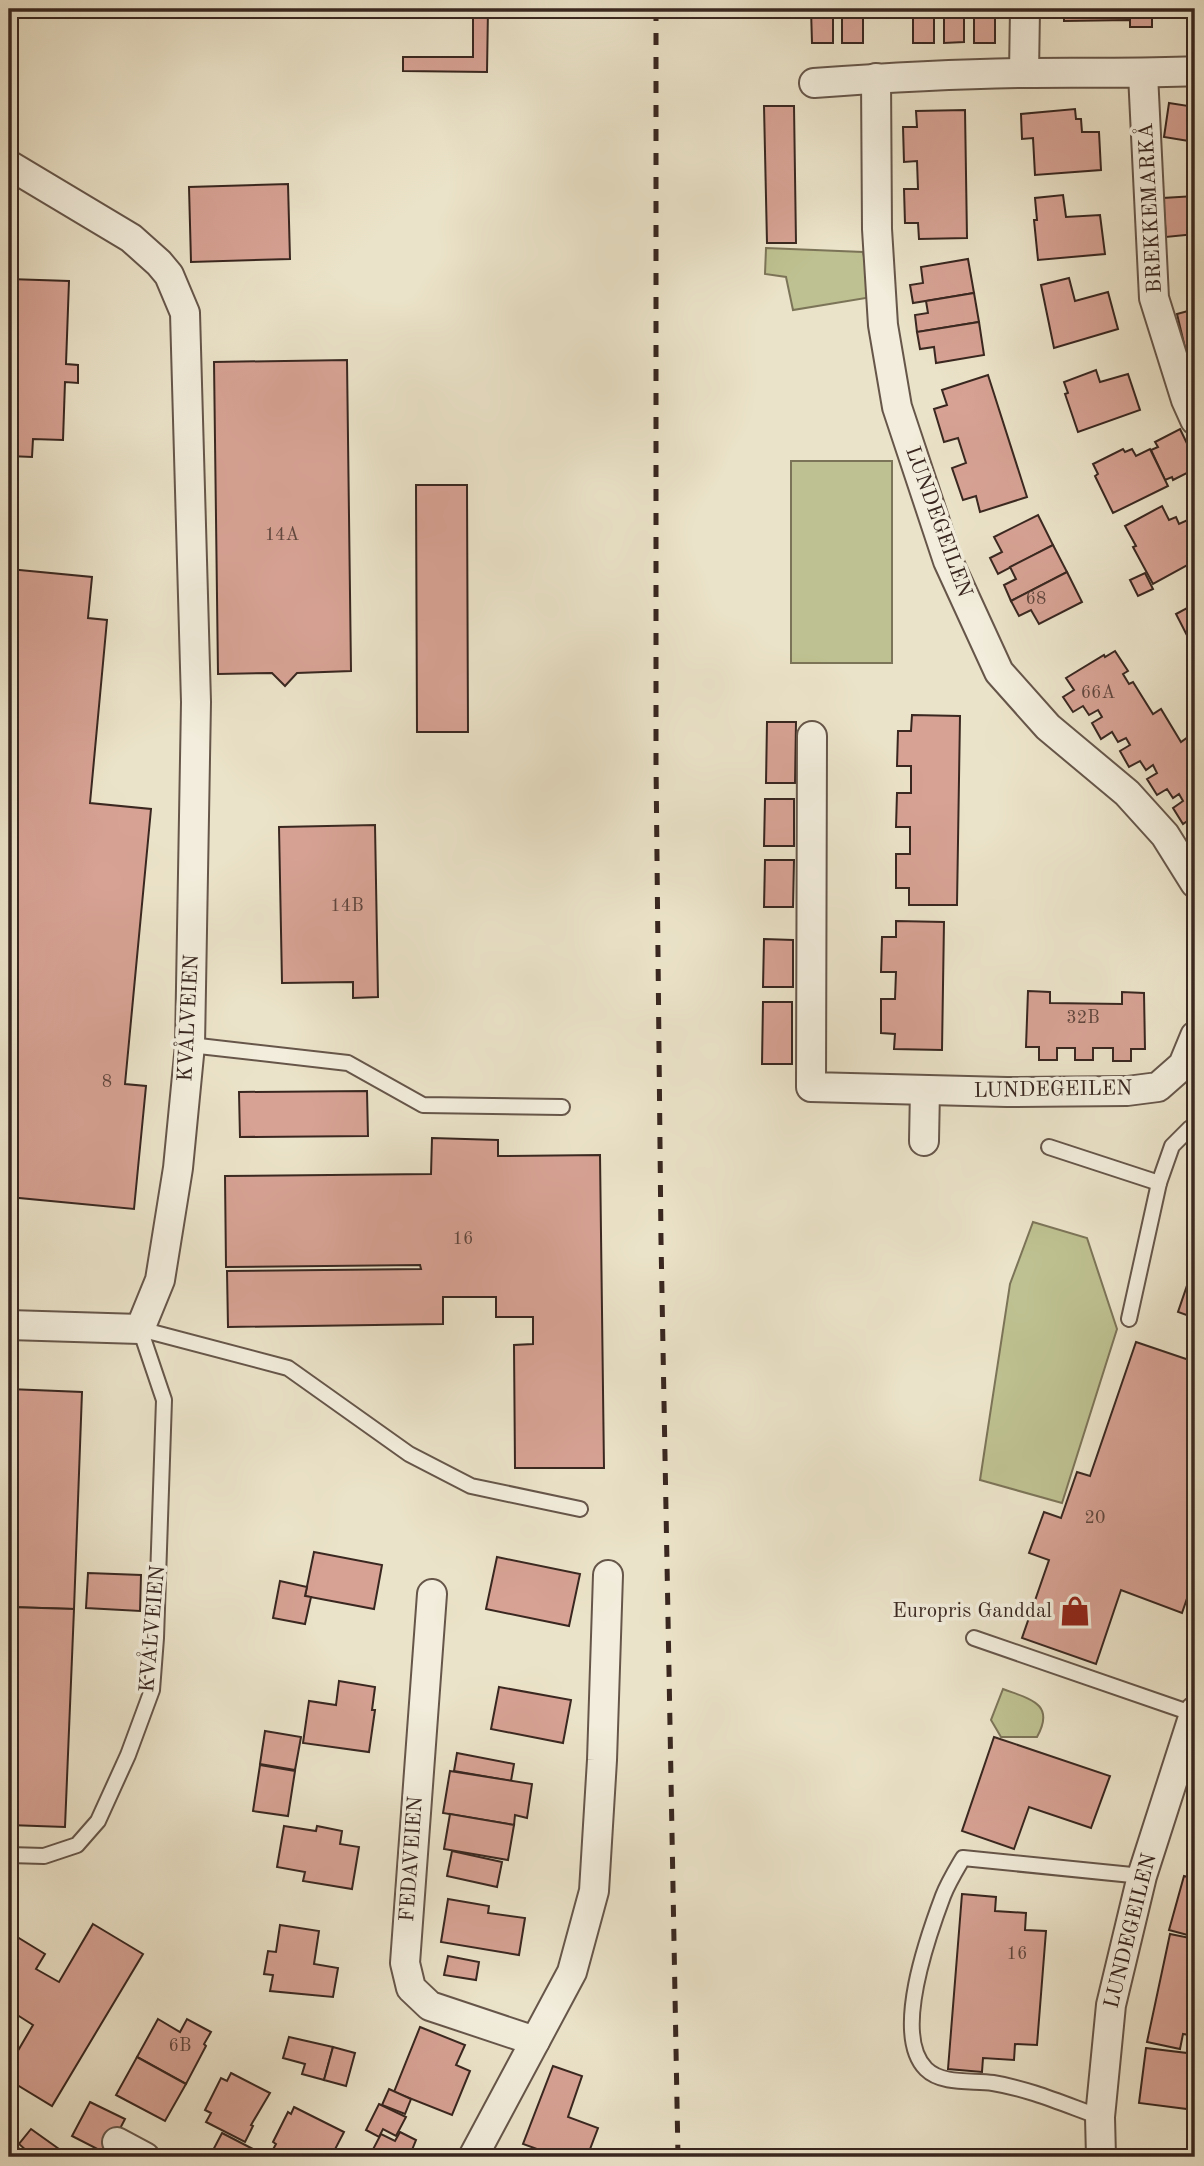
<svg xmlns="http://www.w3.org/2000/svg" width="1204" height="2166" viewBox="0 0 1204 2166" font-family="'Old Standard TT',serif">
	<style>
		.green { fill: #bec191; stroke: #7c7458; stroke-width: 2 }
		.building { fill: #d7a294; stroke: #392720; stroke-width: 2 }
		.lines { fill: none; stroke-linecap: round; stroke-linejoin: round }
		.service-casing { stroke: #66564a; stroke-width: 18 }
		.minor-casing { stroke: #66564a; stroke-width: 32 }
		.service { stroke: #f2eddc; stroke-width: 14 }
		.minor { stroke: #f2eddc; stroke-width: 28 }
		.rail { stroke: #392720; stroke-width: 5; stroke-dasharray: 12 12; stroke-linecap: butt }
		.labels { text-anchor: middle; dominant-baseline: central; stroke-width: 7; stroke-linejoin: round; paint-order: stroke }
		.number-label { font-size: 18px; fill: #60463d }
		.street-label { font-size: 21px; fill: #392720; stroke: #f2eddc }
		.poi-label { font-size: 21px; fill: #392720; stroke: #f2eddc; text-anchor: end }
	</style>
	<rect width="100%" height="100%" fill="#ebe3c9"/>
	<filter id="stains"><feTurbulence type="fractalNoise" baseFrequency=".00286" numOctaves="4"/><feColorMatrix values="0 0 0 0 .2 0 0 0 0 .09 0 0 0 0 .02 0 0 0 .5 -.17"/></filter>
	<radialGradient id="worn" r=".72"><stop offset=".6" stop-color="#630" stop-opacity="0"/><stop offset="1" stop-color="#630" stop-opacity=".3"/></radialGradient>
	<g class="green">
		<polygon points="766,248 863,252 872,297 793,310 786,277 765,274"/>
		<rect x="791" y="461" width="101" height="202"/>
		<polygon points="1033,1222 1087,1238 1117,1329 1062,1503 980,1480 1010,1284"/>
		<path d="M 1003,1689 C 1029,1699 1056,1703 1037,1737 L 1001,1737 L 991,1720 Z"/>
	</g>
	<g class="building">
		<polygon points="473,9 488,9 487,72 403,71 403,57 473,57"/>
		<polygon points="811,9 863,9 863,43 842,43 842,9 833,9 833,43 812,43"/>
		<polygon points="902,9 969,9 964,9 964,42 944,43 944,9 934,9 934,43 913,43 913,9"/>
		<rect x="974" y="9" width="21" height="34"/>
		<polygon points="1064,9 1152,9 1152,27 1130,27 1130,20 1064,21"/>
		<polygon points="1169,103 1195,107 1195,142 1164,137"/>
		<polygon points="764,106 794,106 796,243 767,243"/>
		<polygon points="1075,109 1076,119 1081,119 1082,132 1099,132 1101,170 1035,175 1033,138 1022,139 1021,114"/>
		<polygon points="965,110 967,238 919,239 918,223 905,223 904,189 918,189 917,161 904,162 903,127 917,127 916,111"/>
		<polygon points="1195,144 1195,186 1189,145"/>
		<polygon points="288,184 290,259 191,262 189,187"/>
		<polygon points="1063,195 1066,217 1100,215 1105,254 1038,260 1034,220 1037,220 1035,198"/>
		<polygon points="1195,196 1195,234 1166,237 1163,198"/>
		<polygon points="968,259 974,293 913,303 910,285 923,283 921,267"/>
		<polygon points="1069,278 1075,301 1108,292 1118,329 1054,348 1041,285"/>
		<polygon points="9,279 69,281 66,364 78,365 78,383 65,382 63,440 33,439 32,457 9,456"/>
		<polygon points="974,293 979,322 917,332 915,315 928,313 926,301"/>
		<polygon points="1195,309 1195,350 1186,352 1177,314"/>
		<polygon points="979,322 984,355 936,363 934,347 920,349 917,332"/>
		<polygon points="347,360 351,671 297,673 285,686 272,673 218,674 214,362"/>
		<polygon points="1096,370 1100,382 1128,374 1140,410 1078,432 1065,394 1068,393 1064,382"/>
		<polygon points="988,375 1027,497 980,512 976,496 963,500 952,468 966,463 958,438 944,442 934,409 947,405 942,390"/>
		<polygon points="1180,429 1195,460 1195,469 1173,480 1172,477 1165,480 1151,450 1158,447 1155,442"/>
		<polygon points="1123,449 1125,452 1132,449 1136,456 1150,449 1168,486 1113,513 1095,476 1098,474 1093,464"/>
		<polygon points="416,485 467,485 468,732 417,732"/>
		<polygon points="1162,506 1169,520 1176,517 1179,524 1192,518 1195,524 1195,561 1153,584 1133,547 1136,546 1125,526"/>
		<polygon points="1038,515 1053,545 998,574 990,558 1002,552 994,537"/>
		<polygon points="1053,545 1067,572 1011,601 1004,585 1016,579 1010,567"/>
		<polygon points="9,569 92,577 88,618 107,620 90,803 151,809 125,1084 146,1086 134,1209 9,1197"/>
		<polygon points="1067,572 1082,602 1039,624 1031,610 1019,616 1011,601"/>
		<polygon points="1145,573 1153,589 1138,596 1130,580"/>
		<polygon points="1187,608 1195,623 1195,651 1176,614"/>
		<polygon points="1115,651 1128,671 1123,674 1129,684 1133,682 1153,714 1161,709 1181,742 1188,737 1195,749 1195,820 1193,817 1183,824 1173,808 1183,801 1179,794 1173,798 1167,789 1157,795 1147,779 1157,773 1153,765 1146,770 1140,761 1129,767 1120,751 1130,745 1126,738 1118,742 1112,732 1101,739 1092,723 1102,717 1098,710 1089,715 1083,706 1073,712 1063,697 1074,690 1066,678 1104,655 1105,657"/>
		<polygon points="912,715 960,716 957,905 909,905 909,888 896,888 896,854 910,854 910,827 896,827 897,793 911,793 911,766 897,766 898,731 911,731"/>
		<polygon points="767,722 796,722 795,783 766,783"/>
		<polygon points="765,799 794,799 794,846 764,846"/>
		<polygon points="375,825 378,997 353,998 353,982 282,983 279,827"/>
		<polygon points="765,860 794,860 793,907 764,907"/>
		<polygon points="896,921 944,922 942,1050 894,1049 895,1034 881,1033 881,999 895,999 896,972 881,972 882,937 896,937"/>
		<polygon points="764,939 793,940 793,987 763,987"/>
		<polygon points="1028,991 1050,992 1050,1003 1122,1004 1122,992 1144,993 1145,1049 1131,1049 1131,1061 1113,1061 1113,1048 1093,1048 1093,1060 1075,1060 1075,1048 1057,1048 1057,1060 1039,1060 1039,1047 1026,1047"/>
		<polygon points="763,1002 792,1002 792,1064 762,1064"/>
		<polygon points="367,1091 368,1136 240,1137 239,1092"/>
		<polygon points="432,1138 498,1140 498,1156 600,1155 604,1468 515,1468 514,1345 533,1344 533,1317 496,1317 496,1297 443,1297 443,1324 228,1327 227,1271 421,1269 420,1265 226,1267 225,1176 431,1174"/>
		<polygon points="1195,1262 1195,1318 1178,1312"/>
		<polygon points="1136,1342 1195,1362 1195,1575 1182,1613 1121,1590 1096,1664 1022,1638 1049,1560 1029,1553 1044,1512 1061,1518 1077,1472 1090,1476"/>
		<polygon points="9,1389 82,1392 74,1609 9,1607"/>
		<polygon points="314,1552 382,1565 374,1609 305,1596"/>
		<polygon points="497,1557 580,1574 569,1626 486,1609"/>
		<polygon points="88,1573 141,1575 140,1611 86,1608"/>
		<polygon points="280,1581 307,1587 305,1596 311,1597 305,1624 273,1618"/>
		<polygon points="9,1607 74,1609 65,1827 9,1825"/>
		<polygon points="339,1681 375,1687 372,1710 375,1710 369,1752 303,1743 309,1701 336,1705"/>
		<polygon points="499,1687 571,1700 563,1743 491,1729"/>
		<polygon points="265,1731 301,1737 295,1770 260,1764"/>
		<polygon points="994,1737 1110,1776 1091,1828 1029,1807 1014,1849 962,1831"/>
		<polygon points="457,1753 514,1764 511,1781 454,1771"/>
		<polygon points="260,1765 295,1771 288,1816 253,1811"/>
		<polygon points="450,1771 532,1784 527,1818 515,1815 514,1825 443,1813"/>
		<polygon points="450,1814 514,1825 508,1860 444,1849"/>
		<polygon points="284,1826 316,1831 317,1826 342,1831 340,1844 359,1847 352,1889 303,1881 305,1872 277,1867"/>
		<polygon points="452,1851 502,1862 497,1887 447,1876"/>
		<polygon points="1184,1876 1195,1879 1195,1937 1169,1930"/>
		<polygon points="962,1894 996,1897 995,1911 1026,1913 1025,1930 1046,1931 1037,2045 1015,2044 1014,2060 983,2058 982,2072 948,2069"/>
		<polygon points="448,1899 489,1906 488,1913 525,1918 519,1955 441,1942"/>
		<polygon points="93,1924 143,1954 52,2106 9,2080 9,2066 33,2025 11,2011 9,2014 9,1932 45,1954 36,1969 59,1982"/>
		<polygon points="280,1925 319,1931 314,1964 338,1968 333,1997 270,1991 273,1975 264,1974 268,1951 276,1952"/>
		<polygon points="1170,1934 1195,1939 1195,2036 1183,2034 1180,2049 1147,2042"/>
		<polygon points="448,1956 479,1962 476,1980 444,1975"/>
		<polygon points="158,2019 180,2032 187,2019 211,2032 204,2044 206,2046 186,2084 137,2057"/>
		<polygon points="420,2027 465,2045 456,2065 470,2071 452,2115 394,2092"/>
		<polygon points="289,2037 333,2047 324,2080 302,2074 305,2064 283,2058"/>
		<polygon points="333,2047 355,2053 346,2086 324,2080"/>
		<polygon points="1146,2048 1195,2054 1195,2110 1139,2103"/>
		<polygon points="137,2057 186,2084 165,2121 116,2095"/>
		<polygon points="553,2066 582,2076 568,2117 598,2128 587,2157 559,2157 523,2144"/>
		<polygon points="231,2073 270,2093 251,2125 253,2126 245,2142 206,2122 211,2113 205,2110 221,2078 227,2081"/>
		<polygon points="389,2089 411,2099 405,2114 382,2105"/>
		<polygon points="90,2102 125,2119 107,2154 72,2136"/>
		<polygon points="379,2104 406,2117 396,2136 383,2129 379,2137 366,2130"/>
		<polygon points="294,2107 344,2132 331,2157 279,2157 271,2153 276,2144 273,2142 288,2112 291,2114"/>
		<polygon points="31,2129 59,2149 54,2157 22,2157 27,2151 19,2144"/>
		<polygon points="400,2132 416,2140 412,2150 426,2157 369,2157 381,2134 395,2141"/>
		<polygon points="222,2133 253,2149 249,2157 218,2157 211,2154"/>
		<polygon points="9,2140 22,2151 17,2157 9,2157"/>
		<polygon points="258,2151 270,2157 255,2157"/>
	</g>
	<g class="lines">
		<g class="service-casing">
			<g id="service">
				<polyline points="190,1045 348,1063 423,1105 562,1107"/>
				<polyline points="1049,1147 1159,1183"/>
				<polyline points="1129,1319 1159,1183 1172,1146 1190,1128 1195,1129"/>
				<polyline points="140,1329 288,1368 409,1454 471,1486 580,1509"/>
				<polyline points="974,1638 1194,1714"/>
				<polyline points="9,1855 44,1856 77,1845 98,1821 128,1755 152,1690 156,1638 164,1400 140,1329"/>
				<path d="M 1100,2117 C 1066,2105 1030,2089 993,2083 C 973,2080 942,2085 926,2069 C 892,2035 928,1936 943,1896 C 948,1883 956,1870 963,1858 L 1142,1876"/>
			</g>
		</g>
		<g class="minor-casing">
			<g id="minor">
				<polyline points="1024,73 1025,9"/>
				<polyline points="1143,74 1154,298 1186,400 1195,420"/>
				<polyline points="876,78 877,229 883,325 897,407 948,561 999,672 1048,727 1127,793 1165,835 1195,883"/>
				<path d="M 814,83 C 883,78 953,74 1023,73 C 1081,72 1138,74 1195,71"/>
				<polyline points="9,165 131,238 159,263 169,275 185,313 196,702 190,1045 178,1168 160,1280 140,1329 9,1325"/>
				<polyline points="812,736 811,1087 1007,1092 1127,1091 1158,1087 1183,1065 1195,1036"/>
				<polyline points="924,1141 925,1090"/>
				<polyline points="432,1594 405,1963 411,1988 430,2006 535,2041"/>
				<polyline points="117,2142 145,2157"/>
				<polyline points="473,2157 572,1972 594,1891 602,1760 608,1575"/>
				<polyline points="1101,2157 1100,2117 1111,2005 1142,1876 1195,1711"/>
			</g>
		</g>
		<use href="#service" class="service"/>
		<use href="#minor" class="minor"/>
		<polyline class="rail" points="656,9 656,763 661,1240 678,2157"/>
	</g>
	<defs>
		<g id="shop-bare" transform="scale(2.415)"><path d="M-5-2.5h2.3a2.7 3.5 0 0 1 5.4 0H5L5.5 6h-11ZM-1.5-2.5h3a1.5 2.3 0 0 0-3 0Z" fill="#8f2418" stroke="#f2eddc" stroke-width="2.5" paint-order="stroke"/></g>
	</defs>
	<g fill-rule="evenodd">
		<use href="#shop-bare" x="1075" y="1611"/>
	</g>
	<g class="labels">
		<g class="number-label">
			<text x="282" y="535">14A</text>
			<text x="1036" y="599">68</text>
			<text x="1098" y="693">66A</text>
			<text x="347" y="906">14B</text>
			<text x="1083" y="1018">32B</text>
			<text x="107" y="1082">8</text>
			<text x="463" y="1239">16</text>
			<text x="1095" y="1518">20</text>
			<text x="1017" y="1954">16</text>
			<text x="180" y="2046">6B</text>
		</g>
		<g class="street-label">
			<text transform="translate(1151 208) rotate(-93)">BREKKEMARKÅ</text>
			<text transform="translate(938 522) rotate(70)">LUNDEGEILEN</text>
			<text transform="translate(189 1018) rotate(-87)">KVÅLVEIEN</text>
			<text transform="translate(1053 1090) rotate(-1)">LUNDEGEILEN</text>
			<text transform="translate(153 1629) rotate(-85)">KVÅLVEIEN</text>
			<text transform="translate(412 1859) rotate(-86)">FEDAVEIEN</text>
			<text transform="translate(1131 1931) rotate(-76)">LUNDEGEILEN</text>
		</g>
		<g class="poi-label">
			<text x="1052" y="1611">Europris Ganddal</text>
		</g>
	</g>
	<rect width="1204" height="2166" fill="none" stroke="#ebe3c9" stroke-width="35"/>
	<rect x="10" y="10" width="1183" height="2145" fill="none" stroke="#392720" stroke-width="3.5"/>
	<rect x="18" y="18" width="1169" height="2131" fill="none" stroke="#392720" stroke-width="2"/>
	<rect width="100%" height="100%" filter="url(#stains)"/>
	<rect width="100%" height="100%" fill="url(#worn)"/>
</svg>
